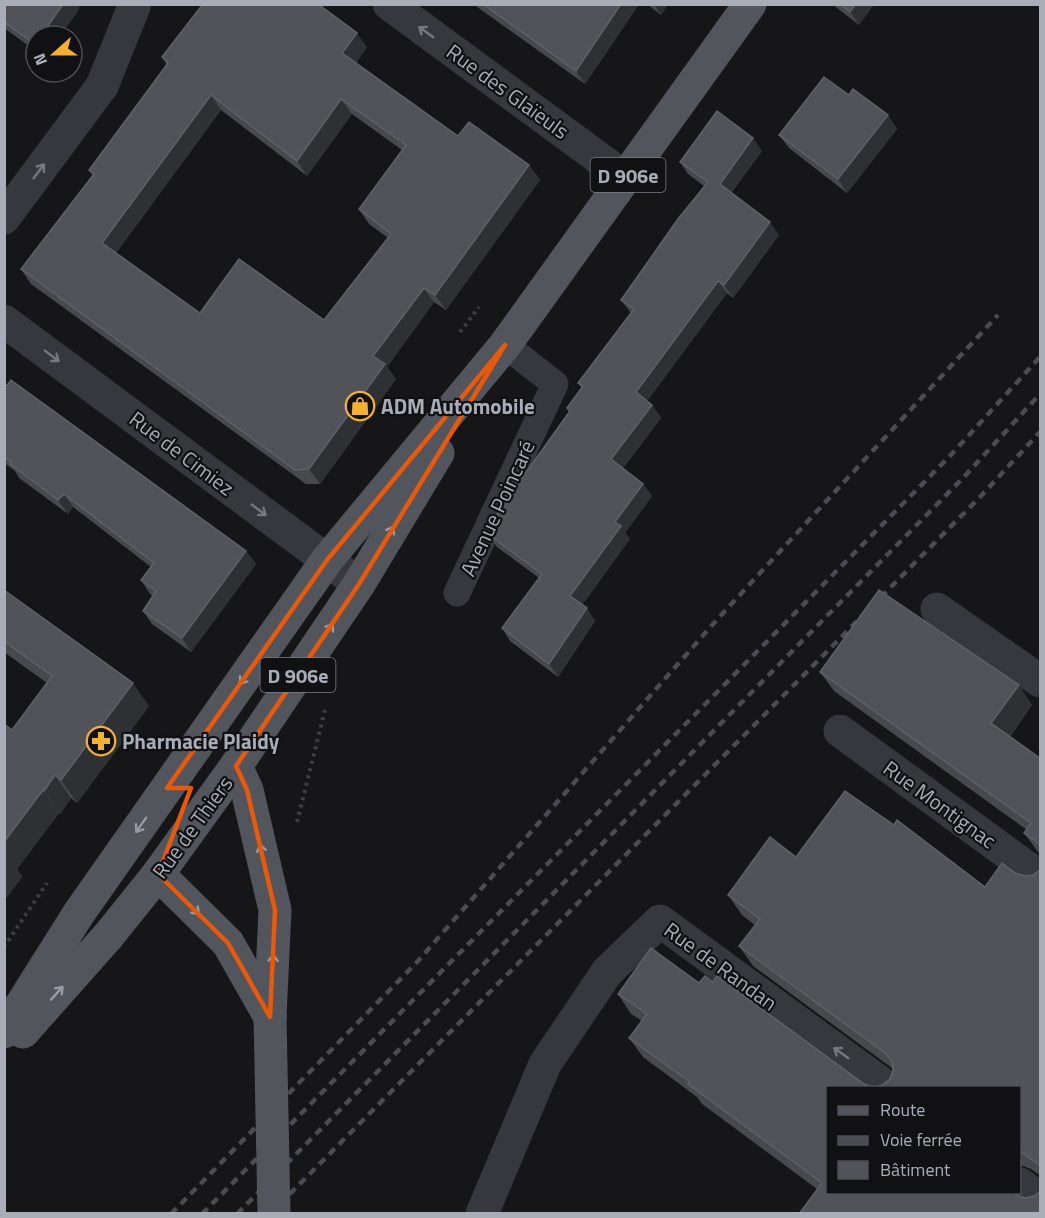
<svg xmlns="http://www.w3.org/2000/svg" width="1045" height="1218" viewBox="0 0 1045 1218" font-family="'Titillium Web',sans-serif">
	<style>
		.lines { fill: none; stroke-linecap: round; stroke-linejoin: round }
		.path { stroke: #3d3f44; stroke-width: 4; stroke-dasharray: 3 4.5; stroke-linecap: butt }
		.lane { stroke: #37383d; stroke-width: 27 }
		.street { stroke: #37383d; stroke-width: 33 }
		.primary { stroke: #53555c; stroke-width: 33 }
		.rail { stroke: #4a4c52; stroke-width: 4.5; stroke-dasharray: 8 6; stroke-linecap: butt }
		.primary-bridge { stroke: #53555c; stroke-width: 33 }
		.wall { fill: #47494d; fill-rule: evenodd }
		.shaded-wall { fill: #2f3033 }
		.building { fill: #525359; stroke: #5f6168; stroke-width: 1.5; fill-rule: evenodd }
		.oneway { stroke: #757881 }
		.oneway2 { stroke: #979ba6 }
		.marked { fill: none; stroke: #e8590c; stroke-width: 4.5; stroke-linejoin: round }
		.labels { text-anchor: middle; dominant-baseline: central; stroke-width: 4.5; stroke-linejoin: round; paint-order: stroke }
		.shield { fill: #111113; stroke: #7b7e86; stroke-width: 1.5 }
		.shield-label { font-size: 20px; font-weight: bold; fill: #a8adb8 }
		.street-label { font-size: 21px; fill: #a8adb8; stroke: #111113 }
		.poi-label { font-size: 21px; font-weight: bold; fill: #a8adb8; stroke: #111113; text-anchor: start }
	</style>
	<rect width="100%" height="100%" fill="#161618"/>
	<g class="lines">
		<g class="path">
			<polyline points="460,332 479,307"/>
			<polyline points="297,822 325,710"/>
			<polyline points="4,947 47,883"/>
		</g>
		<polyline class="lane" points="457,593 555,384 505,345"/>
		<g class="street">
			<polyline points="389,4 626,178"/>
			<polyline points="4,218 102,86 135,4"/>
			<polyline points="4,321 359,584"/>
			<polyline points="937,609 1040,681"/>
			<polyline points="840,731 1040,877"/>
			<polyline points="1020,1184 1040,1199"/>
			<polyline points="482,1214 545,1064 607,972 660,921 888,1088"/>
		</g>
		<g class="primary">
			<polyline points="236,766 247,790 275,910 270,1017"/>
			<polyline points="158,874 228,943 270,1017"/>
			<polyline points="4,1032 79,913 327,560 505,345 750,4"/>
			<polyline points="23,1032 109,935 158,874 236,766 359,584 438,453"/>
		</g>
		<g class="rail">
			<polyline points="171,1214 418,961 713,624 998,315"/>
			<polyline points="202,1214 949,457 1040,357"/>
			<polyline points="237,1214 963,478 1040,394"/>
			<polyline points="270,1214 981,496 1040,432"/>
		</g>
		<polyline class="primary-bridge" points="270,1017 274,1214"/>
	</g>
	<g class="wall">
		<polygon points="4,4 80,4 77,12 60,36 36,36 36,51 4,28"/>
		<polygon points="473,4 639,4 585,84"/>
		<polygon points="647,4 668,4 661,15"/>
		<polygon points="832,4 874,4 859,25"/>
		<path d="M 367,47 L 356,63 L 458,136 L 529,165 L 540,180 L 446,310 L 434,302 L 387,367 L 396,379 L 320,484 L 306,484 L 31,284 L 21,269 L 93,176 L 89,170 L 167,65 L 162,57 ZM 221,110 L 307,176 L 352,114 L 402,150 L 359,209 L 369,224 L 388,238 L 324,320 L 200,313 L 116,253 Z"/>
		<polygon points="888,115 897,129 847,193 789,148 779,135"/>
		<polygon points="762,151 731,193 779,235 733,298 727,293 647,401 652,405 661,418 623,468 643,484 652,496 625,533 630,539 582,605 595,621 558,677 510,641 502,628 539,578 497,547 488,534 522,478 569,412 567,408 582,388 578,383 631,313 621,300 704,186 688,174 680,162"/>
		<polygon points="4,389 246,551 256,564 191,652 152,624 143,611 153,596 150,594 141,580 151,567 73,507 68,514 19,478 15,471 4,463"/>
		<polygon points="4,590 149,706 77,803 71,798 60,814 59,813 17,869 22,877 4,901 12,730 47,683 4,652"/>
		<polygon points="820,672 1032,705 1010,737 1041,759 1041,854 1038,852 1024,833 1027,830 834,691"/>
		<polygon points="894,825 985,887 1015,873 1025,876 1033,875 1041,869 1041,1176 1031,1169 1023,1166 1020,1166 1020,1088 828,1088 1041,1214 817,1189 702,1104 697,1097 643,1057 629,1038 642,1021 631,1014 618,994 699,983 864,1084 873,1087 882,1085 890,1079 893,1071 892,1068 753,966 739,946 755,925 742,915 728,895 796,857"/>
	</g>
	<g class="shaded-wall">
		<polygon points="63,4 80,4 77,12 60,36 41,36"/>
		<polygon points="621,4 639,4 585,84 576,71"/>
		<polygon points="654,4 668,4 661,15"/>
		<polygon points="856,4 874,4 859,25 850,12"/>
		<polygon points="357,33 367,47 353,68 342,53"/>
		<polygon points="211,95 221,110 112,258 102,243"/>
		<polygon points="341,99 352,114 307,176 297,161"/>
		<polygon points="888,115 897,129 847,193 838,179"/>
		<polygon points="753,138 762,151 728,196 720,184"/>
		<polygon points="529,165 540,180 446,310 435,295"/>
		<polygon points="770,222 779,235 733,298 724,285"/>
		<polygon points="718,281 727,293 645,404 636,392"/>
		<polygon points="424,288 434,302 387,367 396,379 320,484 309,469 373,356"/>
		<polygon points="652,405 661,418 620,471 611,459"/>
		<polygon points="643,484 652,496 625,533 630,539 579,609 570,596 615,522"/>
		<polygon points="64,494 73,507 68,514 58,500"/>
		<polygon points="246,551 256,564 191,652 182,638"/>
		<polygon points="587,608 595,621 558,677 549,664"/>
		<polygon points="133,683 149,706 77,803 61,780"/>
		<polygon points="1019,685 1032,705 1005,743 991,723"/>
		<polygon points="55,775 71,798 60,814 44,791"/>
		<polygon points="43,790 59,813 17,869 22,877 4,901 4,842"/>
	</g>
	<g class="building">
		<polygon points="4,4 63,4 41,36 36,36 36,43 35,44 4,22"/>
		<path d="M 203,4 L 318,4 L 357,33 L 342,53 L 458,136 L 469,122 L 529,165 L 435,295 L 424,288 L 373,356 L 385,364 L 309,469 L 295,470 L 21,269 L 94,174 L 89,170 L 168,63 L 162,57 ZM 211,95 L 297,161 L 341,99 L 406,145 L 359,209 L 391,234 L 324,320 L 239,259 L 200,313 L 102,243 Z"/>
		<polygon points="483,4 621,4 576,71"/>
		<polygon points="840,4 856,4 850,12"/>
		<polygon points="824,77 849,95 853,89 888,115 838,179 779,135"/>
		<polygon points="717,111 753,138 720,184 770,222 724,285 718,281 636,392 652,405 611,459 643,484 615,522 621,526 570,596 587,608 549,664 502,628 542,574 488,534 516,473 522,478 570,411 567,408 583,386 578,383 634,309 621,300 678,219 708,182 680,162"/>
		<polygon points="11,380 246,551 182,638 143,611 156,591 141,580 154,563 64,494 58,500 10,464 12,462 4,457 4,389"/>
		<polygon points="4,590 133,683 61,780 55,775 44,791 43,790 4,842 4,724 12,730 52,676 4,641"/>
		<polygon points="879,590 1019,685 991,723 1041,759 1041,846 1037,842 1024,833 1031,823 820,672"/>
		<polygon points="845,791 894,825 897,820 985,887 1002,863 1015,873 1025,876 1033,875 1041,869 1041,1168 1038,1164 1020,1151 1020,1088 828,1088 828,1192 1013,1192 1016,1195 1025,1198 1034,1196 1041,1191 1041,1214 799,1214 822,1183 688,1084 690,1082 629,1038 647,1014 618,994 651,948 699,983 705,976 713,982 717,976 864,1084 873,1087 882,1085 890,1079 893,1071 892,1061 885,1053 739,946 760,919 728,895 770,837 796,857"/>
	</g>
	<defs><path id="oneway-shaft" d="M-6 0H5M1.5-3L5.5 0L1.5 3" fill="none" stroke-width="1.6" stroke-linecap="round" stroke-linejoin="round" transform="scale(1.5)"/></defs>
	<g class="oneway">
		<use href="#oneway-shaft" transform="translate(426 32) rotate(-144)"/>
		<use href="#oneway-shaft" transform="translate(39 171) rotate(-53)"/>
		<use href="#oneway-shaft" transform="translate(52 356) rotate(37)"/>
		<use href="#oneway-shaft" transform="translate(259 510) rotate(37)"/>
		<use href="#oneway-shaft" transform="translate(841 1053) rotate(-144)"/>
	</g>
	<g class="oneway2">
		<use href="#oneway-shaft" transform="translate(389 534) rotate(-60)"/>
		<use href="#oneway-shaft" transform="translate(328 631) rotate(-56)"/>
		<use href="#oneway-shaft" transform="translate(245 677) rotate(125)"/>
		<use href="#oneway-shaft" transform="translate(141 825) rotate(125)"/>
		<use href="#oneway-shaft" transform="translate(262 853) rotate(-103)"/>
		<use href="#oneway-shaft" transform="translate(193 908) rotate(45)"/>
		<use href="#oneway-shaft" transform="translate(273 963) rotate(-88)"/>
		<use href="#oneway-shaft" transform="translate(57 993) rotate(-48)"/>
	</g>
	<path class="marked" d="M 505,345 L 359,584 L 236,766 L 247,790 L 275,910 L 270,1017 L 228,943 L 158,874 L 191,788 L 167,788 L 327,560 Z"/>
	<defs>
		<g id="shop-ring" transform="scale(1.5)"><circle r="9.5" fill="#111113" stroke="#f2b134" stroke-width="1.5"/><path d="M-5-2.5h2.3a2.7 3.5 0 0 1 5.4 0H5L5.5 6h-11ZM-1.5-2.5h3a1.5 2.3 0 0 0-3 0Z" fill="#f2b134"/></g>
		<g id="pharmacy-ring" transform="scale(1.5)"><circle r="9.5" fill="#111113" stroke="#f2b134" stroke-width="1.5"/><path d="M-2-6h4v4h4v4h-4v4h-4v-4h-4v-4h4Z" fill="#f2b134"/></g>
	</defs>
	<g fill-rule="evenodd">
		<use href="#shop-ring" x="360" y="406"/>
		<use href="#pharmacy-ring" x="101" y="741"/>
	</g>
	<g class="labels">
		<g class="shield">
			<rect x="590.5" y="158" width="75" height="34" rx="4.5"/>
			<rect x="260.5" y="658" width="75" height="34" rx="4.5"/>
		</g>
		<g class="shield-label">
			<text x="628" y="175">D 906e</text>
			<text x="298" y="675">D 906e</text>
		</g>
		<g class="street-label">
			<text transform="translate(508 91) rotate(36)">Rue des Glaïeuls</text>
			<text transform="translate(182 453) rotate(37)">Rue de Cimiez</text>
			<text transform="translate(497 508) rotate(-65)">Avenue Poincaré</text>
			<text transform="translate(940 804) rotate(36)">Rue Montignac</text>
			<text transform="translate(192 827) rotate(-54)">Rue de Thiers</text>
			<text transform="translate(721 966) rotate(36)">Rue de Randan</text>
		</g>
		<g class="poi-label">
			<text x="381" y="406">ADM Automobile</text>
			<text x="122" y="741">Pharmacie Plaidy</text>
		</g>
	</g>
	<rect width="1045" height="1218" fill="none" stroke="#a8adb8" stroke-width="12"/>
	<rect x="826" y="1086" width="195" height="108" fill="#111113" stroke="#4d4f55" stroke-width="1.5"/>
	<rect x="838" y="1106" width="30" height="9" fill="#53555c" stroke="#4d4f55" stroke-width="1.5"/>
	<text x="880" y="1116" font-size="18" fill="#a8adb8">Route</text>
	<rect x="838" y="1136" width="30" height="9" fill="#4a4c52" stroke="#4d4f55" stroke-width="1.5"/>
	<text x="880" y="1146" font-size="18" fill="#a8adb8">Voie ferrée</text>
	<rect x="838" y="1161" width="30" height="18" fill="#525359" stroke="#4d4f55" stroke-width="1.5"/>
	<text x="880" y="1176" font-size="18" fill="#a8adb8">Bâtiment</text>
	<g transform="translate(54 54) rotate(249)"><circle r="28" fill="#111113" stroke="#4d4f55" stroke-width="1.5"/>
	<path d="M0-4.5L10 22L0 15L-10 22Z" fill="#f2b134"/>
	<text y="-9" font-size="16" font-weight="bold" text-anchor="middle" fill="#a8adb8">N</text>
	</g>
</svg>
